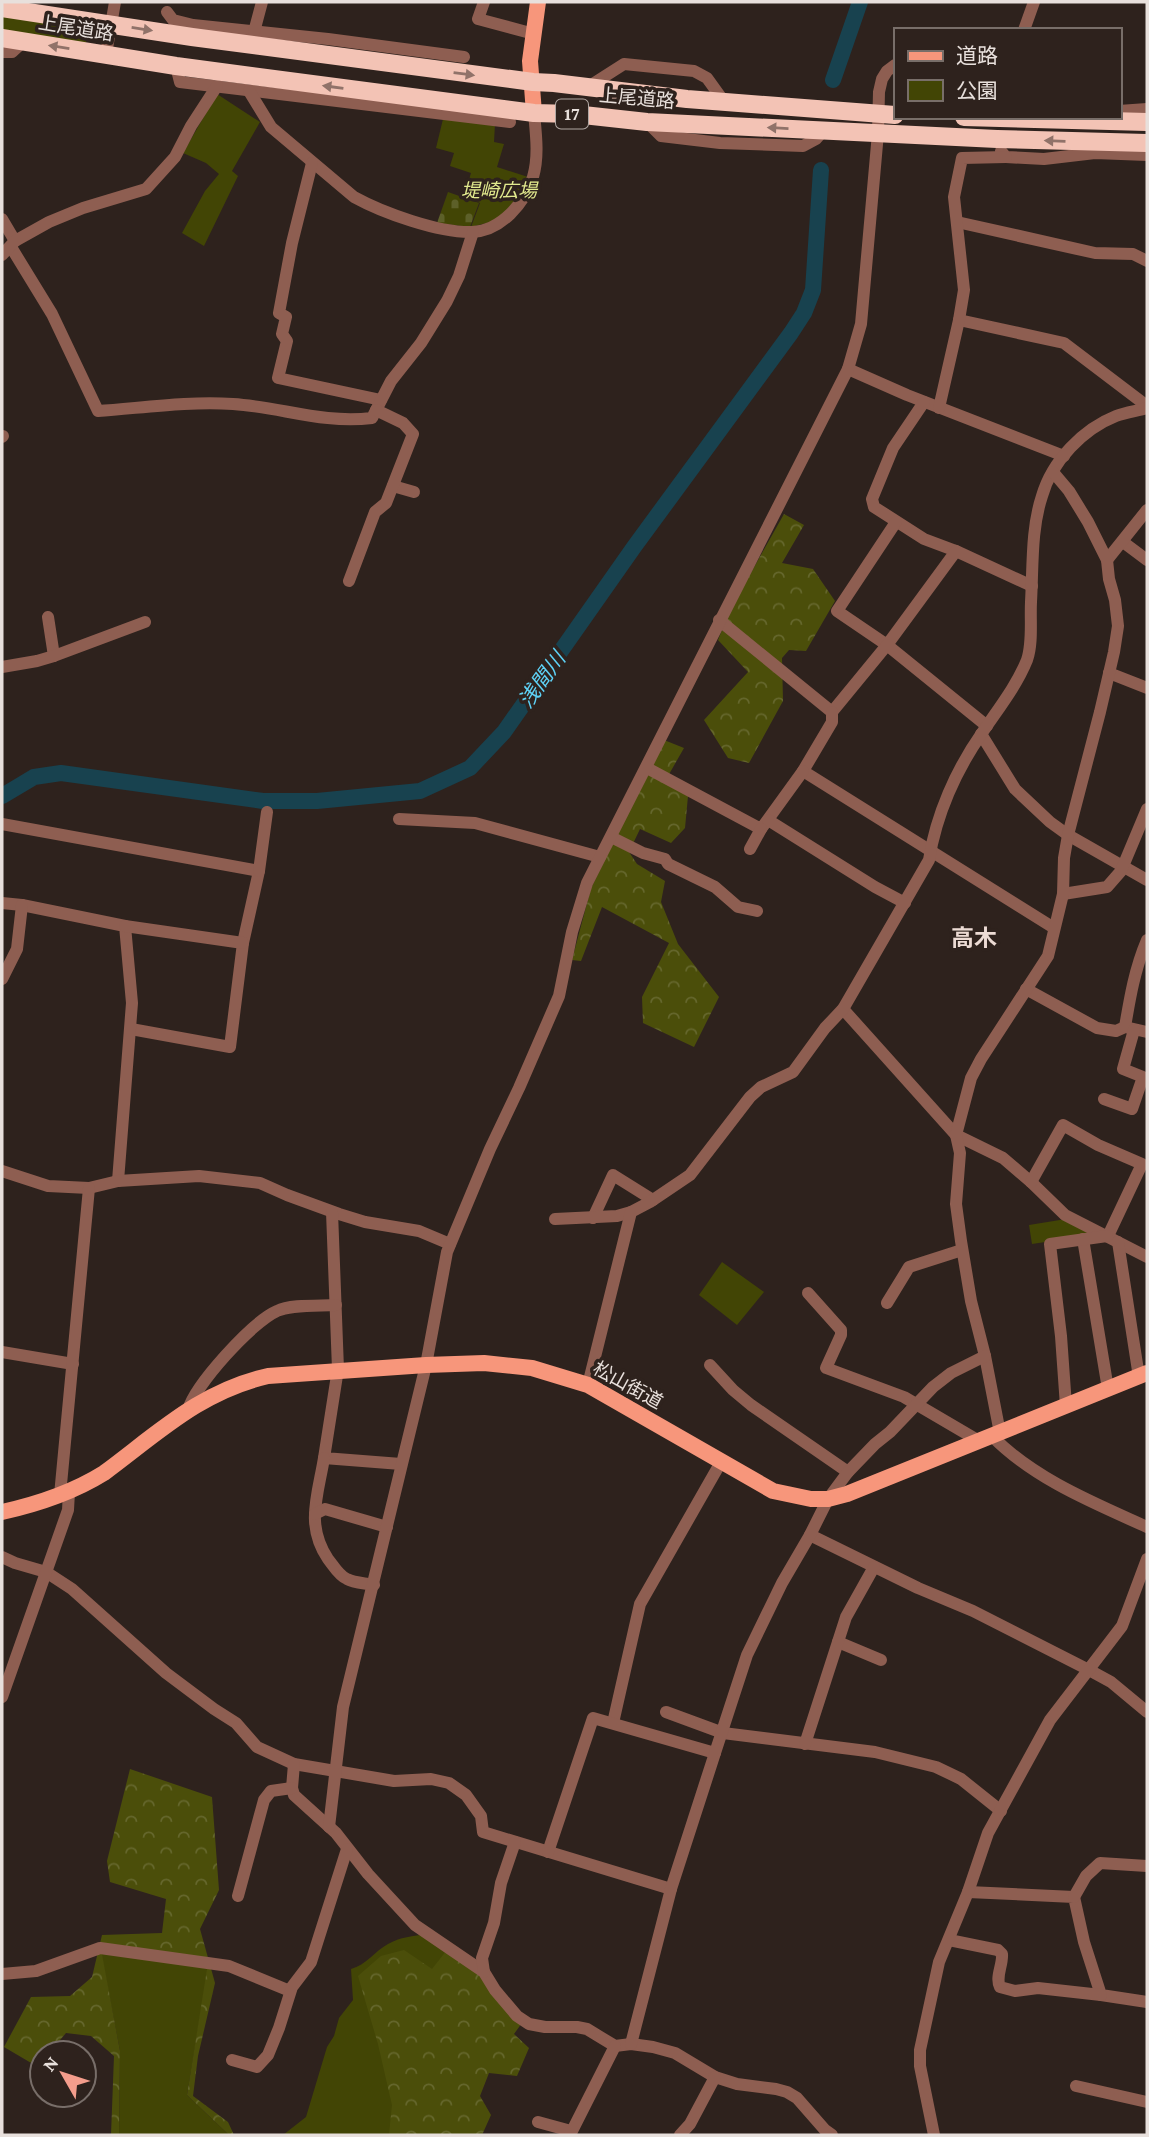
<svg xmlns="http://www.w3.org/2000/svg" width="1149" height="2137" viewBox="0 0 1149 2137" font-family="'Crimson Pro','Noto Sans JP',serif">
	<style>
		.green { fill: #424505 }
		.forest { fill: url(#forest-crowns) }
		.cemetery { fill: url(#cemetery-stones) }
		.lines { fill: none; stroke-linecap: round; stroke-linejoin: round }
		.river { stroke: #18424f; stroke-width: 16 }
		.minor { stroke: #8e5e51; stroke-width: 12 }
		.major { stroke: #f7967b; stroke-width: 16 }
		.highway { stroke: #f3c3b5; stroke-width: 18 }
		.oneway { fill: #907269 }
		.labels { text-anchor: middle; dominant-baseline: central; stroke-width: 7; stroke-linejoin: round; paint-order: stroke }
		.shield { fill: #2e221d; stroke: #b0a7a3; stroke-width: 2 }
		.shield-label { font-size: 18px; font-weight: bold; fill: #e8e0dc }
		.street-label { font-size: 19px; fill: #e8e0dc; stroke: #2e221d }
		.park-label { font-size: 19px; font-style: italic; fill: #e2ea8e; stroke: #2e221d }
		.water-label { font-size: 21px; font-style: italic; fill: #5ed2f6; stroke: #2e221d }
		.quarter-label { font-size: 23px; font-weight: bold; fill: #ecdbd4; stroke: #2e221d }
	</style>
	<defs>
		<pattern id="forest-crowns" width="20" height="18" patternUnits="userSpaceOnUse" patternTransform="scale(1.75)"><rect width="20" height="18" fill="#4b4e0a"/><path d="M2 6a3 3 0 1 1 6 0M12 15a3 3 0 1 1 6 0" fill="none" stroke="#65672d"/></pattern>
		<pattern id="cemetery-stones" width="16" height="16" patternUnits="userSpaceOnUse" patternTransform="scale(1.75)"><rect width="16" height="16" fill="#424505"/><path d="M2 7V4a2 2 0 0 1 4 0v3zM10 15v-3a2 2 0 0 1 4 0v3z" fill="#5d6029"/></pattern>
	</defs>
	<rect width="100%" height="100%" fill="#2e221d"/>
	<g class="green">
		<polygon points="2,12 79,29 88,34 86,42 74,43 2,32"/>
		<polygon points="217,94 260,122 232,171 238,176 204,246 182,233 205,191 219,174 206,163 183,153"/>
		<polygon points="443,119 495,124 494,142 504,144 497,167 528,177 525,188 498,220 471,227 480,203 464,196 471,173 450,166 454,153 436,148"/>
		<polygon points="1066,1219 1099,1234 1032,1244 1029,1225"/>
		<polygon points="722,1262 764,1292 737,1325 699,1295"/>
		<path d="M 427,1934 L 478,1968 L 442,2135 L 283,2135 L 306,2117 L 327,2047 L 334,2036 L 339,2018 L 353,2000 L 351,1969 C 366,1965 375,1951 388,1944 C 400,1937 413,1936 427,1934 Z"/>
		<polygon points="100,1948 209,1963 187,2095 229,2135 119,2135 120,2051"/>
	</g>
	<g class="forest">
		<polygon points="784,514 804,525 782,563 813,569 835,601 806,651 789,650 782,658 783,701 749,763 728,758 704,720 748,672 718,640 731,608"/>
		<polygon points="664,740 684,748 664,783 688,796 685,828 671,843 640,829 629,852 637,864 665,881 661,902 678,944 719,997 694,1047 643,1023 642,997 669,943 602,907 581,961 572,960 591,888"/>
		<polygon points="130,1769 212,1797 219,1890 200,1929 215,1983 198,2056 193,2096 228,2122 234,2135 229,2135 187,2095 208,1963 101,1949 120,2051 119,2135 111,2135 114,2056 91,2036 66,2033 49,2053 42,2053 42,2062 38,2067 4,2047 31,1997 70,1996 92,1977 102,1935 162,1933 166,1899 110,1882 107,1861"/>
		<polygon points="404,1950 432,1969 447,1950 483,1973 524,2020 514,2034 529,2048 517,2076 489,2073 480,2096 491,2115 482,2135 389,2135 392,2105 378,2044 358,1976 381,1956"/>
	</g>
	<polygon class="cemetery" points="448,192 479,203 470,227 437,223"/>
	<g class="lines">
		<g class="river">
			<polyline points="833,80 860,2"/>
			<polyline points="2,796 34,777 61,773 263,801 317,801 420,791 470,768 504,732 634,547 791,333 804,313 813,290 821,170"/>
		</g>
		<g class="minor">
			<polyline points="484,2 478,19 534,34"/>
			<polyline points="167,12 173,20 193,25 328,39 464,57"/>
			<polyline points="1024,30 1034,2"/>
			<polyline points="254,32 262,2"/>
			<polyline points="2,52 12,52 24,41"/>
			<polyline points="106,54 115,2"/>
			<polyline points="176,66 180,82 510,122"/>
			<polyline points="588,87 624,64 694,71 707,78 725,103"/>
			<path d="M 249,91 L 271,127 L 354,197 C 383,213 439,233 472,232 C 501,231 525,203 533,177 C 539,157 536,134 534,113"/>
			<polyline points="1119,111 1147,109"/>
			<polyline points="647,122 661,136 720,143 803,146 816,139 824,130"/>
			<polyline points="1001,151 1006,157 1044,159 1095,153 1147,155"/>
			<polyline points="312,163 292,243 279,313 286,317 282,334 287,341 278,378 381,400"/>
			<polyline points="2,219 15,241"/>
			<polyline points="957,222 1095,253 1133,254 1147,261"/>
			<path d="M 11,247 L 52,314 L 98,411 C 142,408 188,401 233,404 C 281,407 322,424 372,418 L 391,381 L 421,343 L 447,301 L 459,276 L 473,232"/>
			<polyline points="2,255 15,241 49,222 83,208 146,189 175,157 191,126 217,86"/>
			<polyline points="959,320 1064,343 1147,406"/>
			<polyline points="848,369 907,395 1064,456"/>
			<polyline points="924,402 893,448 872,499 874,507 924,539 956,551"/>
			<polyline points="939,408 959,320 964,290 954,197 962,158 1006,157"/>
			<polyline points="2,437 3,436"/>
			<polyline points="393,486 414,492"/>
			<polyline points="896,522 837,611 887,645 956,551 1032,586"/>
			<polyline points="1123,542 1147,560"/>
			<polyline points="1107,560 1147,510"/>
			<polyline points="349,581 375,512 386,503 413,434 403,423 376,410"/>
			<polyline points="48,617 54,656"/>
			<polyline points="719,620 832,712 887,645 987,726"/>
			<polyline points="2,667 37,661 54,656 145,622"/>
			<polyline points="1109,673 1147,688"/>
			<polyline points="832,712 832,722 803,771 1054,928"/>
			<polyline points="981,734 1015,789 1050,822 1068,835 1147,880"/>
			<polyline points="647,768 761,829 803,771"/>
			<polyline points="399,819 475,823 600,857"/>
			<polyline points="768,820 875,887 905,903"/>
			<polyline points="2,824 259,871 243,943 230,1047 131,1029"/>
			<polyline points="611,837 643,853 665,859 668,864 715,887 738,907 757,911"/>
			<polyline points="750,849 761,829"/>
			<polyline points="259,871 267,812"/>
			<polyline points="1063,894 1107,887 1121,871 1147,809"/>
			<polyline points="2,903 22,905 125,926 132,1003 118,1181"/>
			<polyline points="125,926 243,943"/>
			<polyline points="2,979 17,949 22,905"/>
			<polyline points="1026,989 1097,1028 1116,1031 1125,1027 1147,1032"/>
			<polyline points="843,1009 956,1135 1003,1158 1031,1182 1065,1215 1147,1257"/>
			<path d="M 1125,1027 C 1130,997 1135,968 1147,940"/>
			<polyline points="1104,1099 1132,1109 1143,1077 1123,1069 1134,1030"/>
			<polyline points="2,1171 48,1186 89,1188 118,1181 199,1176 260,1183 287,1195 339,1214 365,1222 419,1231 450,1244"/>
			<polyline points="1031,1182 1063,1125 1098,1145 1142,1164 1108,1236"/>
			<polyline points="332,1212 338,1369 324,1458 401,1464"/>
			<polyline points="593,1218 613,1175 653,1200"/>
			<polyline points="555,1219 617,1216 631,1212"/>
			<polyline points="1083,1239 1108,1389"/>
			<polyline points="1118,1242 1139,1377"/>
			<polyline points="808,1293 841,1330 841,1335 826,1368 904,1397 979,1441"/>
			<polyline points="887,1303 909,1267 962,1250"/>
			<polyline points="2,1352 73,1364"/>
			<polyline points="710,1365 733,1390 751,1405 848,1472"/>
			<path d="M 588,1385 L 631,1212 L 650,1202 L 690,1175 L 750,1097 L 761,1087 L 793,1072 L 825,1028 L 843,1009 L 929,860 C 936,815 956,770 982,733 C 998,709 1016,687 1027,660 C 1033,643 1030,620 1031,602 C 1033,567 1031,529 1042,496 C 1052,461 1083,429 1116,416 C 1126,412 1137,411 1147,408"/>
			<polyline points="1066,1406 1061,1336 1050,1244 1107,1236"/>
			<path d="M 188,1410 C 195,1385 252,1322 277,1311 C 291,1304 319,1306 336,1305"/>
			<polyline points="1000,1433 985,1356 971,1301 961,1241 956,1204 960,1153 956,1135 971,1078 981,1059 1048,956 1063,894 1064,858 1068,835 1100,712 1114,652 1118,626 1115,600 1109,579 1107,560 1088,522 1069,491 1053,472"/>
			<path d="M 992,1436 C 1034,1479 1094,1503 1147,1527"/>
			<path d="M 324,1458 C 318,1495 305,1525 328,1559 C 333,1565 339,1576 347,1579 C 354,1583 365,1583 374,1585"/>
			<polyline points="60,1495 89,1188"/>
			<polyline points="315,1514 325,1509 387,1527"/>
			<polyline points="810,1535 918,1588 973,1611 1089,1670 1111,1682 1147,1712"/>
			<polyline points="2,1557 15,1563 46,1572 72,1589 166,1673 214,1709 236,1723 257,1747 294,1764 394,1781 431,1779 449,1783 466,1795 481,1816 483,1832 671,1889"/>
			<polyline points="838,1642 881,1660"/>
			<polyline points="2,1697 68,1510 69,1492"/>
			<polyline points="666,1712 723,1733 875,1752 936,1767 961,1779 1001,1811"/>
			<polyline points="613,1723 640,1604 721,1462"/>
			<polyline points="805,1744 846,1617 874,1567"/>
			<polyline points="294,1764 292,1788 294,1795 336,1833 368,1874 415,1925 484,1972 495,1990 517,2016 529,2024 545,2027 577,2027 587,2029 615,2046 631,2044 653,2047 675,2053 715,2077 737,2084 776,2089 787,2092 797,2098 825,2130 832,2135"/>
			<polyline points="329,1827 343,1707 426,1365 447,1252 490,1149 519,1088 559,996 572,932 587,883 848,369 861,324 878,133 879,92 882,79 887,71 895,65"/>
			<polyline points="548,1852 593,1718 715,1753"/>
			<polyline points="968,1892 1074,1897 1084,1942 1101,1995 1147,2002"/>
			<polyline points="238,1896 264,1800 271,1791 292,1788"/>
			<polyline points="1074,1897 1086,1876 1100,1863 1147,1866"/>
			<path d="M 949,1940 L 998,1950 L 1002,1954 C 1003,1965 995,1977 1000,1987 L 1015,1991 L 1038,1988 L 1101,1995"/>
			<polyline points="484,1972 482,1958 494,1923 501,1883 515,1842"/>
			<polyline points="2,1974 36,1971 100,1948 229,1966 290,1991"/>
			<polyline points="631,2044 671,1889 715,1753 747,1655 782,1583 810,1535 828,1499 848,1472 875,1444 890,1432 933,1387 951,1373 985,1356"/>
			<polyline points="232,2060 257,2067 268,2055 279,2028 292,1987 311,1962 347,1849"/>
			<polyline points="1076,2086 1147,2102"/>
			<polyline points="538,2122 571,2131"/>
			<polyline points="570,2135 615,2046"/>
			<polyline points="680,2135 690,2124 715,2077"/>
			<polyline points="934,2135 920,2066 920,2050 939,1962 968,1892 988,1833 1050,1720 1122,1626 1147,1559"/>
		</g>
		<g class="major">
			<polyline points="534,113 530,61 538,2"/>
			<path d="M 2,1512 C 38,1504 72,1493 104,1473 C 158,1433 201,1391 268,1376 L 426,1365 L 484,1363 L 532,1368 L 588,1385 L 773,1491 L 811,1499 L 828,1499 L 847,1494 L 1147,1373"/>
		</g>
		<g class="highway">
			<polyline points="2,8 192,37 533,82 554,83 687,99 895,115"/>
			<polyline points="2,38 176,66 534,113 574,114 647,122 997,139 1147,143"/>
			<polyline points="964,117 1147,122"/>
		</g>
	</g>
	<defs><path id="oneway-solid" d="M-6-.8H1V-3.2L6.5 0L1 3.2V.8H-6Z" transform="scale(1.75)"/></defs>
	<g class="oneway">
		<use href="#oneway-solid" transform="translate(142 29) rotate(9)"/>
		<use href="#oneway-solid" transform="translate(59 47) rotate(-171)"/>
		<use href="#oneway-solid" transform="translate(464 74) rotate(7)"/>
		<use href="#oneway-solid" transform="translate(333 87) rotate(-172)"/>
		<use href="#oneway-solid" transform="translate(778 128) rotate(-177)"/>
		<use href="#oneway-solid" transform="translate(1055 141) rotate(-178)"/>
	</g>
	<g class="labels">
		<rect class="shield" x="556" y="99.5" width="32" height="29" rx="5"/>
		<g class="shield-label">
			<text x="572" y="114">17</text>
		</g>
		<g class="street-label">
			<text transform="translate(76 28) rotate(9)">上尾道路</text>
			<text transform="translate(637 98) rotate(5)">上尾道路</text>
			<text transform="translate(628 1385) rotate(29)">松山街道</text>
		</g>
		<g class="park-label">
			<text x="499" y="190">堤崎広場</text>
		</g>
		<g class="water-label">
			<text transform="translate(542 680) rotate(-54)">浅間川</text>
		</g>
		<g class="quarter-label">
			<text x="974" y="938">高木</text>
		</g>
	</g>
	<rect width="1149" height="2137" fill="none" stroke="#e8e0dc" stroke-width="7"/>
	<rect x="894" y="28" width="228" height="91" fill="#2e221d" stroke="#786e69" stroke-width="2"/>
	<rect x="908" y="51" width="35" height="10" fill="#f7967b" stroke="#786e69" stroke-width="2"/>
	<text x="956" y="63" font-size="21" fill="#e8e0dc">道路</text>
	<rect x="908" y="80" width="35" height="21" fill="#424505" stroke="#786e69" stroke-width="2"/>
	<text x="956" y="98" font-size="21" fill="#e8e0dc">公園</text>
	<g transform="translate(63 2074) rotate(309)"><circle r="33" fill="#2e221d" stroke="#786e69" stroke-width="2"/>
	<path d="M0-5L12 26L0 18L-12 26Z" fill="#f49d8c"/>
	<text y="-10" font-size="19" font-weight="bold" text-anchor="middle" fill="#e8e0dc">N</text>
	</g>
</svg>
